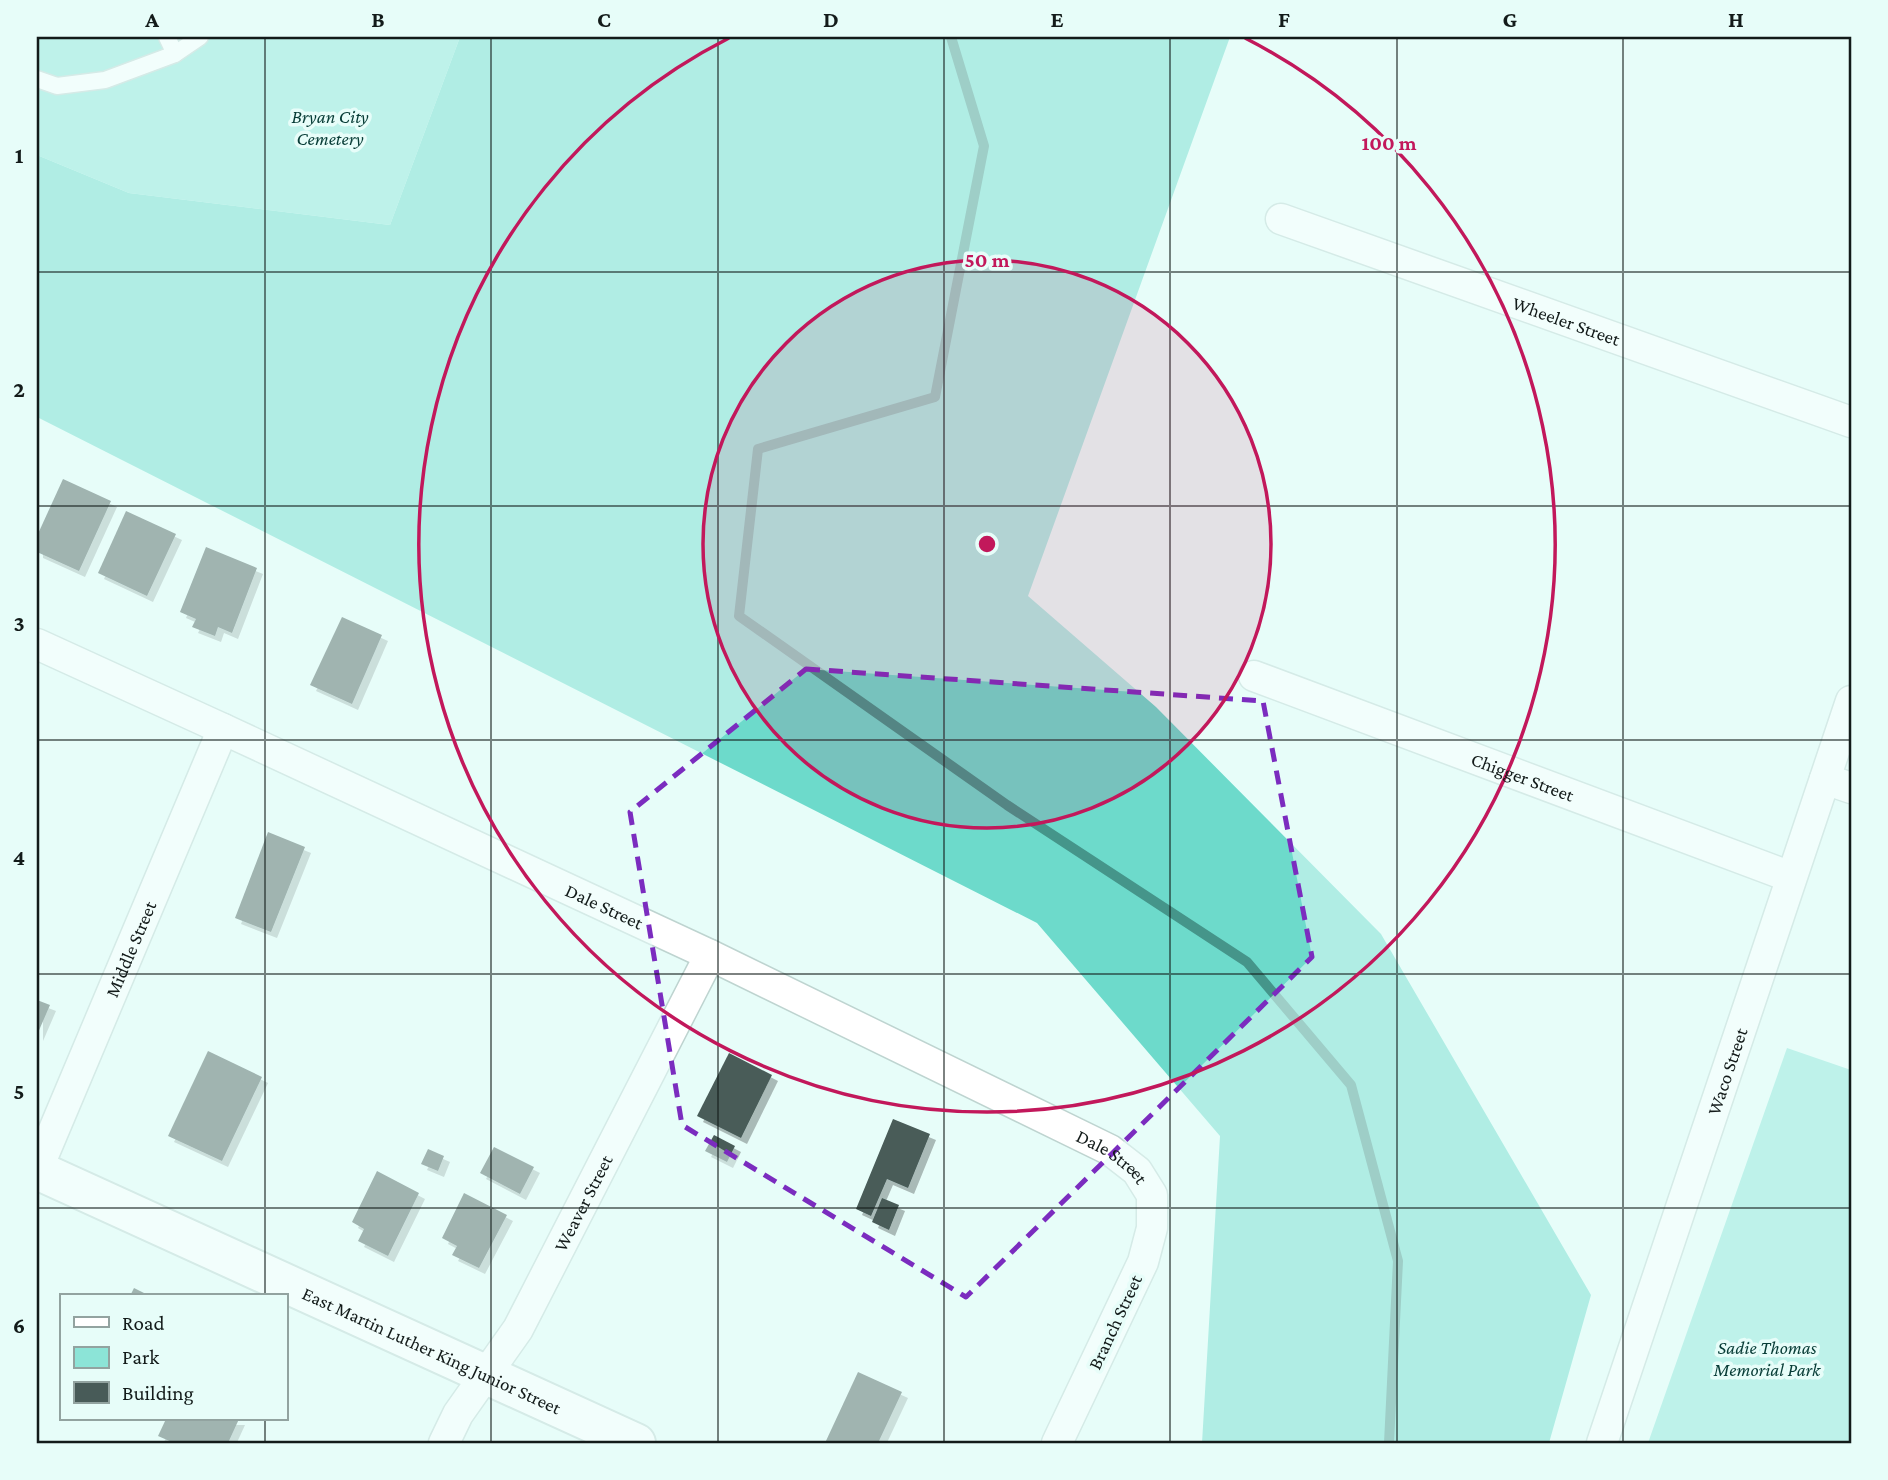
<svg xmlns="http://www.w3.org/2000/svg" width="1888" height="1480" viewBox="0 0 1888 1480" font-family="'Crimson Pro',serif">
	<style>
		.green { fill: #8ce4d7 }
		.forest { fill: #6ddacb }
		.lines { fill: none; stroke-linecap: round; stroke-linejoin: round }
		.stream { stroke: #45958a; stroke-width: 10 }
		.building { fill: #485b58; filter: url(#shadow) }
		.service-casing { stroke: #bed4d0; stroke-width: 19 }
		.minor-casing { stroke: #bed4d0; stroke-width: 33 }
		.tertiary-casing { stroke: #bed4d0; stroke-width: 42 }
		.service { stroke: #fff; stroke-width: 16 }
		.minor { stroke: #fff; stroke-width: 30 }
		.tertiary { stroke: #fff; stroke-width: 38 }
		.marked { fill: none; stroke: #7b2cbf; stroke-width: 5; stroke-dasharray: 14 9; stroke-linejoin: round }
		.grid { fill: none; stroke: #131b1a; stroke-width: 2; stroke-opacity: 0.55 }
		.ring { fill: none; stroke: #c2185b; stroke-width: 3.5 }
		.labels { text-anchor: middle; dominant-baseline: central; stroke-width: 7; stroke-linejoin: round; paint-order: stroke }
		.park-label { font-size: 19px; font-style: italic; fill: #073c36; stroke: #e7fdf9 }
		.street-label { font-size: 19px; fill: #131b1a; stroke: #e7fdf9 }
		.centre { fill: #c2185b; stroke: #e7fdf9; stroke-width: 3.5 }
		.ring-label { font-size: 21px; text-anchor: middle; font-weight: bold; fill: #c2185b; stroke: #e7fdf9; stroke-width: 7; stroke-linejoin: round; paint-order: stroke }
		.neatline { fill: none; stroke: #131b1a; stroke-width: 2.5 }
		.grid-label { font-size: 23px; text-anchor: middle; font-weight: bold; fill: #131b1a }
	</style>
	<defs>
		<filter id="shadow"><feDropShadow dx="6" dy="6" stdDeviation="0" flood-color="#0004"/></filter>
	</defs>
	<rect width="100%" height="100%" fill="#e7fdf9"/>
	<g class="green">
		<polygon points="37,37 460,37 390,225 129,193 37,155"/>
		<polygon points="1787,1048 1851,1070 1851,1443 1648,1443"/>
	</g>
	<polygon class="forest" points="460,37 1230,37 1028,596 1156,707 1381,934 1591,1295 1549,1443 1202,1443 1220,1136 1037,923 37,417 37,155 129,193 390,225"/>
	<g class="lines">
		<polyline class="stream" points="951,37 984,146 935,397 758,449 739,616 1007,805 1247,962 1351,1085 1398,1261 1389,1443"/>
	</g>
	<g class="building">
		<polygon points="63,479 111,501 79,571 37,552 37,536"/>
		<polygon points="126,511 176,534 147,596 98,573"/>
		<polygon points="206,547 257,568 232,633 218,627 215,636 192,627 196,619 180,612"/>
		<polygon points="342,617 382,635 352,704 310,685"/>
		<polygon points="268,832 305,847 271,932 235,918"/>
		<polygon points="37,1000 50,1005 37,1035"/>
		<polygon points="208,1051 262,1077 222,1161 168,1136"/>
		<polygon points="729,1053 772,1075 741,1138 697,1116"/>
		<polygon points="893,1119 930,1134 908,1188 887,1179 871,1216 856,1209"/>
		<polygon points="714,1135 735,1146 727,1162 705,1151"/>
		<polygon points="494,1147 534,1167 520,1194 480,1173"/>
		<polygon points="428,1149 444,1156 438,1171 421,1164"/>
		<polygon points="377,1171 419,1193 388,1256 358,1241 364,1229 352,1222"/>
		<polygon points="464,1193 507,1215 479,1268 452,1255 457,1246 442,1238"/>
		<polygon points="882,1198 899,1205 889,1230 872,1222"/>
		<polygon points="134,1288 150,1296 130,1296"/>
		<polygon points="858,1372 902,1392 878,1443 825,1443"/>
		<polygon points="166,1419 239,1419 228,1443 174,1443 158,1436"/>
	</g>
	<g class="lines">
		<g class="service-casing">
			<g id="service">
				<polyline points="167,37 175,54"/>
				<polyline points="37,79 57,86 105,80 175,54 200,37"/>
			</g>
		</g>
		<g class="minor-casing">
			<g id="minor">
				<path id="s1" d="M 1281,219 L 1851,422"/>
				<path id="s2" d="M 37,644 L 223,729 L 710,955 L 1110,1150 L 1137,1171 L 1152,1195 L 1152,1228 L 1143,1262 L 1057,1443"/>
				<path id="s3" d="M 1254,676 L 1791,877"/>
				<polyline points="1825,779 1851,788"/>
				<path id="s4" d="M 37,1170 L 223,729"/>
				<path id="s5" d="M 444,1443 L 458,1414 L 518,1329 L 710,955"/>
				<path id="s6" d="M 1602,1443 L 1851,701"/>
			</g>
		</g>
		<g class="tertiary-casing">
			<g id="tertiary">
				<path id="s7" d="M 37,1170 L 636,1443"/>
			</g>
		</g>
		<use href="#service" class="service"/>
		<use href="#minor" class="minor"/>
		<use href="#tertiary" class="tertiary"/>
	</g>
	<path d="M0 0H1888V1480H0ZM 806,669 L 1263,701 L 1312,957 L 966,1297 L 682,1125 L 630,812 Z" fill="#e7fdf9" fill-opacity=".55" fill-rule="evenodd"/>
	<path class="marked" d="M 806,669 L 1263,701 L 1312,957 L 966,1297 L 682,1125 L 630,812 Z"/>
	<path class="grid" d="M 265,37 L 265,1296M 491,37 L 491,1443M 718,37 L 718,1443M 944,37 L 944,1443M 1170,37 L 1170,1443M 1397,37 L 1397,1443M 1623,37 L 1623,1443M 37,272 L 1851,272M 37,506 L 1851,506M 37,740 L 1851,740M 37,974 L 1851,974M 37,1208 L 1851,1208M 265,1419 L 265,1443"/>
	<circle cx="987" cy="544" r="284" fill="#c2185b" fill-opacity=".12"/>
	<g class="ring">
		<circle cx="987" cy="544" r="284"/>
		<path d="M1245 38A568 568 0 1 1 729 38"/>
	</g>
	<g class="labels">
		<g class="park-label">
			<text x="330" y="116">Bryan City<tspan x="330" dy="22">Cemetery</tspan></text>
			<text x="1767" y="1347">Sadie Thomas<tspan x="1767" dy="22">Memorial Park</tspan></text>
		</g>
		<g class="street-label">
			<text stroke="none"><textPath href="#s1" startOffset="303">Wheeler Street</textPath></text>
			<text stroke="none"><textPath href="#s3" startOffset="287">Chigger Street</textPath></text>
			<text stroke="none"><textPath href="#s2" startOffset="625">Dale Street</textPath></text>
			<text stroke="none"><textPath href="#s4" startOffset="240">Middle Street</textPath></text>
			<text stroke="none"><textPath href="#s6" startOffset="392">Waco Street</textPath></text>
			<text stroke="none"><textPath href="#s2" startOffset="1192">Dale Street</textPath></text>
			<text stroke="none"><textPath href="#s5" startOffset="278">Weaver Street</textPath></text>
			<text transform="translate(1115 1322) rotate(-65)">Branch Street</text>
			<text stroke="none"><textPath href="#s7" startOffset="434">East Martin Luther King Junior Street</textPath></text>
		</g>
	</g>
	<circle cx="987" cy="544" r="10" class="centre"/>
	<g class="ring-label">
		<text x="1389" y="150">100 m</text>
		<text x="987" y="267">50 m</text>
	</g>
	<rect width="1888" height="1480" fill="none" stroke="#e7fdf9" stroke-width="77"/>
	<rect x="60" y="1294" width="228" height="126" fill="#e7fdf9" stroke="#92a3a0" stroke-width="2"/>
	<rect x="74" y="1317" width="35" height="10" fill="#ffffff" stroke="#92a3a0" stroke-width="2"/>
	<text x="122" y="1330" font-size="21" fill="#131b1a">Road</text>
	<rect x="74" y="1347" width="35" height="21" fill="#8ce4d7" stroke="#92a3a0" stroke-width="2"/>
	<text x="122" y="1364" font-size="21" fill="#131b1a">Park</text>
	<rect x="74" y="1382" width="35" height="21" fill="#485b58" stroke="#92a3a0" stroke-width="2"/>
	<text x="122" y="1400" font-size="21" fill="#131b1a">Building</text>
	<rect x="38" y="38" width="1812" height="1404" class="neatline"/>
	<g class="grid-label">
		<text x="152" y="27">A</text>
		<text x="378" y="27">B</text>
		<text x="604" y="27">C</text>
		<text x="831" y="27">D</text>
		<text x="1057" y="27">E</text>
		<text x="1284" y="27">F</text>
		<text x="1510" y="27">G</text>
		<text x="1736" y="27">H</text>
		<text x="19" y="163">1</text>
		<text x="19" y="397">2</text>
		<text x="19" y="631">3</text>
		<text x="19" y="865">4</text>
		<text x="19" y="1099">5</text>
		<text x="19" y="1333">6</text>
	</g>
</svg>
